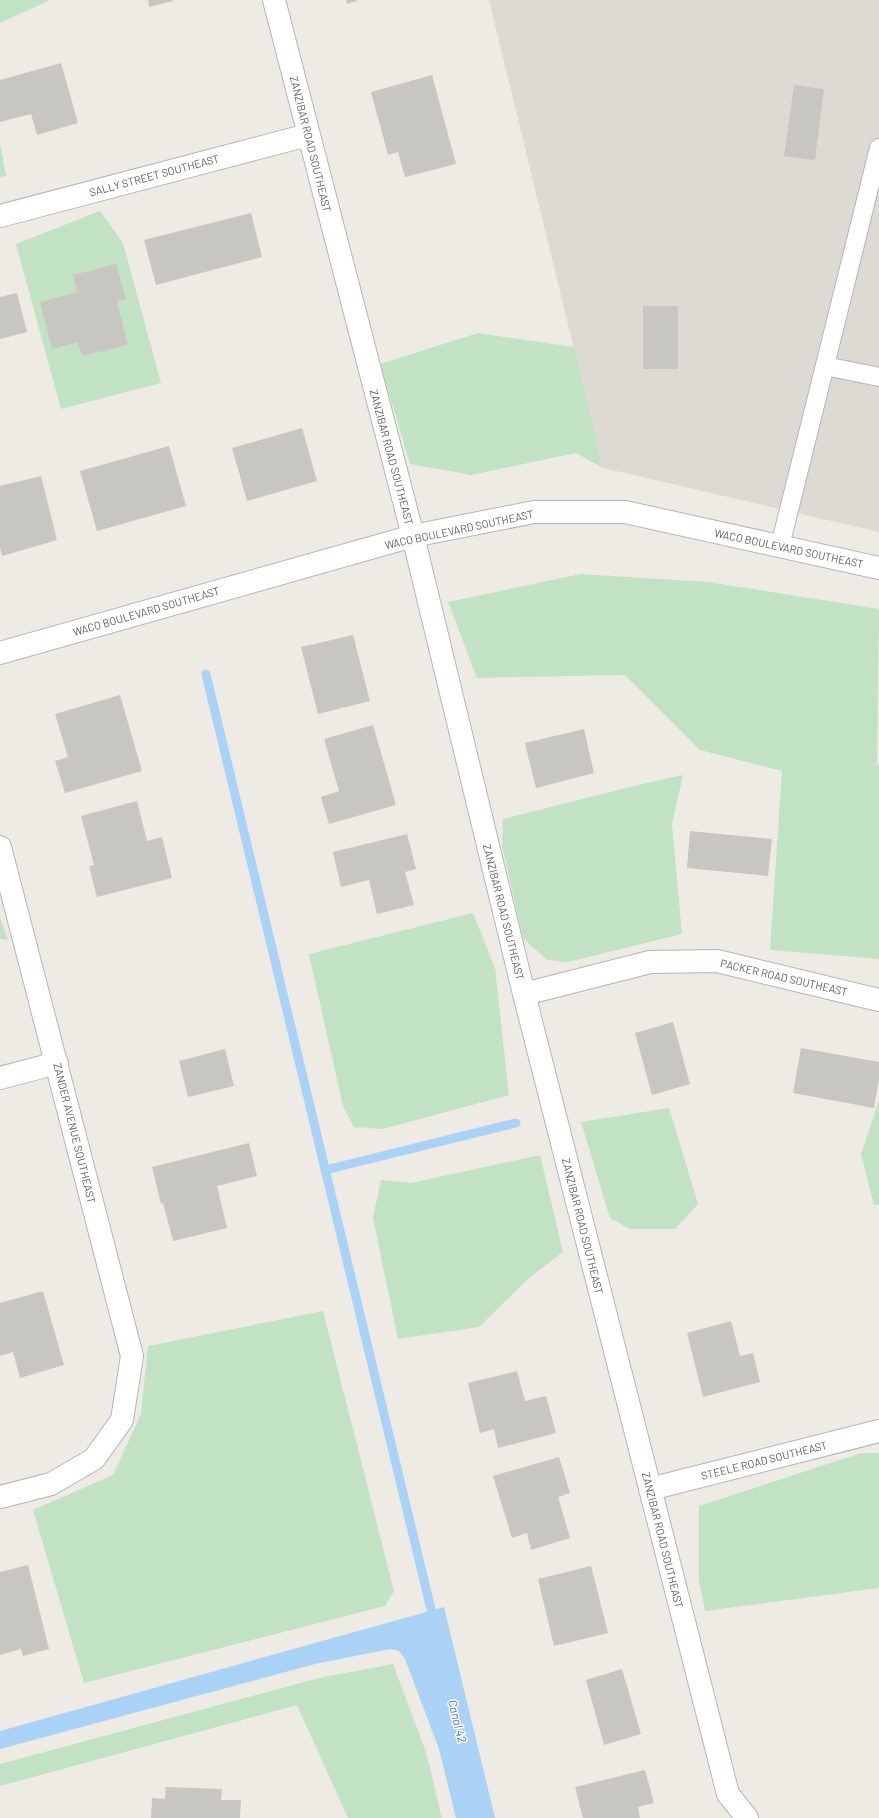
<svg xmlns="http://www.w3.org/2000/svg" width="879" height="1818" viewBox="0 0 879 1818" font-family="Barlow,sans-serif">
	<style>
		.education { fill: #dcdad2 }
		.green { fill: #c2e2c4 }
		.water { fill: #aad1f6 }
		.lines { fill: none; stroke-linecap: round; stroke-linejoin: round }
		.stream { stroke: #aad1f6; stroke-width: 9 }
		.building { fill: #c8c6c0 }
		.lane-casing { stroke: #b4b5b9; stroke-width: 20 }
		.street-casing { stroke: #b4b5b9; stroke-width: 24 }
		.secondary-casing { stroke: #b5b7bc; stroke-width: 24 }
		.lane { stroke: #fff; stroke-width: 18 }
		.street { stroke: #fff; stroke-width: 22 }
		.secondary { stroke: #fff; stroke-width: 22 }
		.labels { text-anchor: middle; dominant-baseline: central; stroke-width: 3; stroke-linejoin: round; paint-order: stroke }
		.street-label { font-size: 11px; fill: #5c5e63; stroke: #fff }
		.water-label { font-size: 12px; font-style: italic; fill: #4c78af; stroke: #fff }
	</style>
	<rect width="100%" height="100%" fill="#edebe4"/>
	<polygon class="education" points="489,0 879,0 879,532 603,468"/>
	<g class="green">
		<polygon points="0,0 50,0 0,23"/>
		<polygon points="0,144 6,176 0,177"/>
		<polygon points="100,211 123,243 161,383 61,409 16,244"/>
		<polygon points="478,333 574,347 603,468 576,453 471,475 410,464 380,364"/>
		<polygon points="581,574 708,582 879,609 877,764 879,766 879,959 770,950 782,771 700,750 625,675 477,678 448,602"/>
		<polygon points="683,775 672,824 682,934 568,962 547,960 523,938 502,846 503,819 638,785"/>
		<polygon points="473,913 495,968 509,1095 383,1129 354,1127 343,1106 309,954"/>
		<polygon points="0,918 8,940 0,939"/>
		<polygon points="879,1100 879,1205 874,1205 861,1154"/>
		<polygon points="669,1108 698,1204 675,1229 630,1229 610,1218 581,1122"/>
		<polygon points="540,1155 563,1252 529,1278 479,1327 398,1339 373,1218 381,1180 411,1183"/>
		<polygon points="323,1311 394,1591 385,1606 84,1683 33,1510 113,1475 141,1414 148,1346"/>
		<polygon points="861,1453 879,1453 879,1588 705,1611 699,1581 699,1506"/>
		<polygon points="393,1664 426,1752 442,1818 348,1818 297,1705 0,1786 0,1764 319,1678"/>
	</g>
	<polygon class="water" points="444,1607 495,1818 456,1818 439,1749 405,1659 399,1651 390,1649 315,1664 0,1749 0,1731"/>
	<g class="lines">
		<g class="stream">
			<polyline points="206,674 434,1622"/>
			<polyline points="325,1170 516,1123"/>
		</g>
	</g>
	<g class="building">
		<polygon points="148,0 173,0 173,1 149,7"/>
		<polygon points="346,0 359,0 347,4"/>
		<polygon points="61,63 78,123 37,135 31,114 0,122 0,80"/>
		<polygon points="432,75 456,164 405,177 398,152 388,155 371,92"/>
		<polygon points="794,85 824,89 815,160 784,156"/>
		<polygon points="251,213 262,257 156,285 144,240"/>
		<polygon points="116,264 126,299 117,301 128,345 82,356 78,342 52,349 40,302 77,292 73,275"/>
		<polygon points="17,293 27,332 0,339 0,297"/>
		<rect x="643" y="306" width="35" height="63"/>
		<polygon points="302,428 317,481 247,501 232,448"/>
		<polygon points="169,446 186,506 97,531 80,471"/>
		<polygon points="41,476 57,540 2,556 0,547 0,486"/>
		<polygon points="353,635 370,701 318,714 301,647"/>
		<polygon points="120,695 142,771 65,793 55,761 68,757 55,714"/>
		<polygon points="373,725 396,805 329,824 321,797 339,791 324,739"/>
		<polygon points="584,729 594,773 536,788 525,743"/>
		<polygon points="137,801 147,841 162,837 172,878 97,897 89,866 94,865 81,816"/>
		<polygon points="690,831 772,839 768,876 687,868"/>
		<polygon points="407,834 416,869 405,872 414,905 377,914 369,880 341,887 333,852"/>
		<polygon points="673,1022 690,1084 652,1095 635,1033"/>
		<polygon points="801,1048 879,1062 879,1079 874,1108 793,1093"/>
		<polygon points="225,1049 234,1086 188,1097 179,1061"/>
		<polygon points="249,1143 257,1176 217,1186 227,1228 173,1241 163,1203 161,1204 152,1167"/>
		<polygon points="43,1291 64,1365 20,1378 13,1352 0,1356 0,1303"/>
		<polygon points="731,1321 740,1356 753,1353 760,1382 703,1397 687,1333"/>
		<polygon points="517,1371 525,1401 546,1396 556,1433 498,1448 494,1429 480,1433 468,1383"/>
		<polygon points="559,1457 570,1493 558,1497 570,1538 531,1550 527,1533 512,1538 493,1476"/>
		<polygon points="28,1565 49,1649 23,1656 21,1649 0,1655 0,1572"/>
		<polygon points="591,1566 608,1633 554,1646 538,1579"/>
		<polygon points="622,1669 641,1734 604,1745 586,1680"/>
		<polygon points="645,1770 654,1803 638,1807 640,1818 583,1818 575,1787"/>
		<polygon points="166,1787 222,1789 221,1800 241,1800 240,1818 151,1818 152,1798 165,1799"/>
	</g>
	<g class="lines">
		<g class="lane-casing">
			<g id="lane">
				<polyline points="825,366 879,377"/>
				<polyline points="780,546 879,148"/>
			</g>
		</g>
		<g class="street-casing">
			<g id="street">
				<polyline points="274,0 413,536 524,994 728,1794 747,1818"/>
				<polyline points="0,216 308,135"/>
				<polyline points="0,847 132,1356 122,1420 94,1459 51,1484 0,1497"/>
				<polyline points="524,994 650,962 717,961 879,1000"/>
				<polyline points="0,1078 57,1063"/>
				<polyline points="650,1489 879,1431"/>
			</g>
		</g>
		<g class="secondary-casing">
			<polyline id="secondary" points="0,653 413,536 534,512 625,512 879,568"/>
		</g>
		<use href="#lane" class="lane"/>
		<use href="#street" class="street"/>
		<use href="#secondary" class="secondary"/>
	</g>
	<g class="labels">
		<g class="street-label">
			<text transform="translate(311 144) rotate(76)">ZANZIBAR ROAD SOUTHEAST</text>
			<text transform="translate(154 175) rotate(-15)">SALLY STREET SOUTHEAST</text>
			<text transform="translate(392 457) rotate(75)">ZANZIBAR ROAD SOUTHEAST</text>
			<text transform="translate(459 529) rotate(-12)">WACO BOULEVARD SOUTHEAST</text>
			<text transform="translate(789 548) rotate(12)">WACO BOULEVARD SOUTHEAST</text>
			<text transform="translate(146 611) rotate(-16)">WACO BOULEVARD SOUTHEAST</text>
			<text transform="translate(504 912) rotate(76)">ZANZIBAR ROAD SOUTHEAST</text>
			<text transform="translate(784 977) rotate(13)">PACKER ROAD SOUTHEAST</text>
			<text transform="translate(75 1133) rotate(76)">ZANDER AVENUE SOUTHEAST</text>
			<text transform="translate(583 1226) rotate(76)">ZANZIBAR ROAD SOUTHEAST</text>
			<text transform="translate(764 1460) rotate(-14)">STEELE ROAD SOUTHEAST</text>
			<text transform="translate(663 1540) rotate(76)">ZANZIBAR ROAD SOUTHEAST</text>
		</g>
		<g class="water-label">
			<text transform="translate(458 1721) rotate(76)">Canal 42</text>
		</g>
	</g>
</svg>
